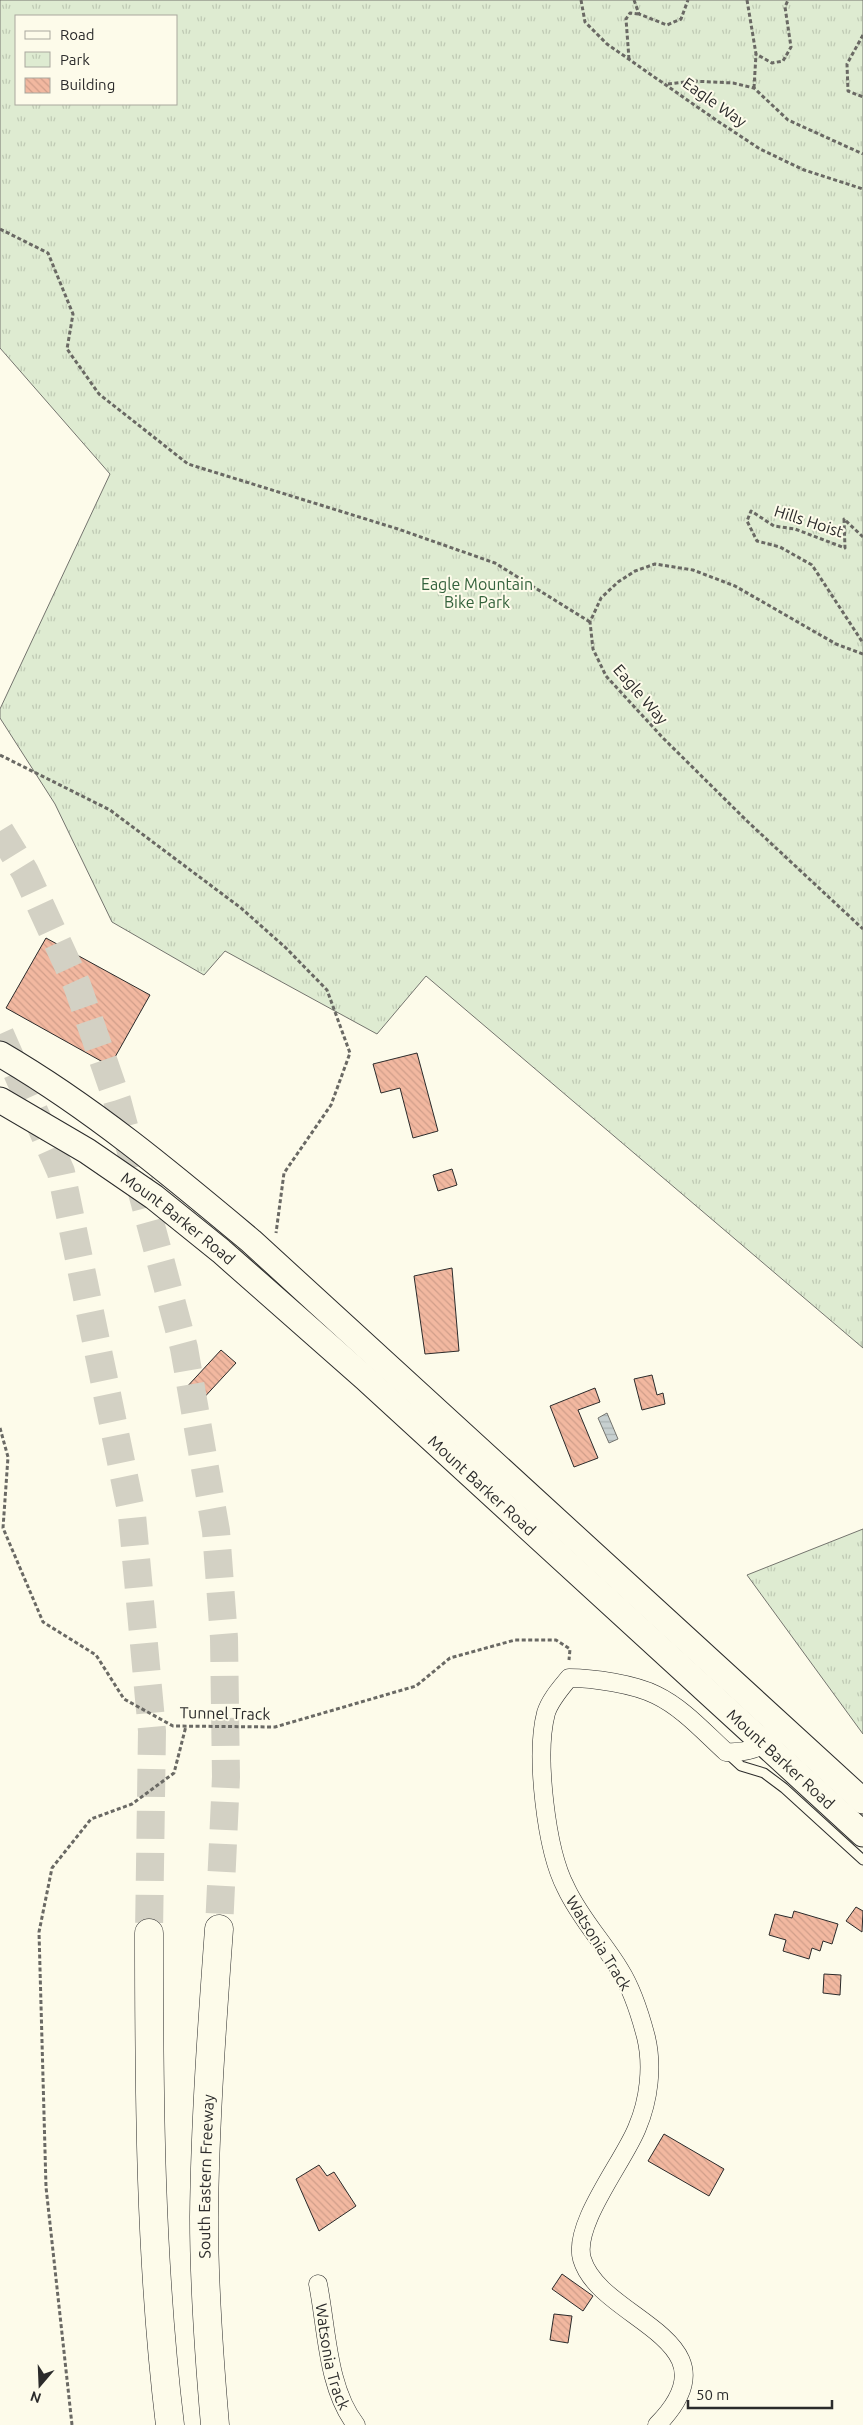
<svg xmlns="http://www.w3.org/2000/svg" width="863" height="2425" viewBox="0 0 863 2425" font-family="Ubuntu,sans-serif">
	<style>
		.park { fill: url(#park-tufts); stroke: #74746e; fill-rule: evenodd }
		.water { fill: url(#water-rules); stroke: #74746e }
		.building { fill: url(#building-back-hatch); stroke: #2b2b2b }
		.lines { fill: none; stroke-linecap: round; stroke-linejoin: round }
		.motorway-tunnel { stroke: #d3d1c4; stroke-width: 28; stroke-dasharray: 28 14; stroke-linecap: butt }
		.service-casing { stroke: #2b2b2b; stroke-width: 11 }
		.minor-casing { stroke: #2b2b2b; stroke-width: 19 }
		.secondary-casing { stroke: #2b2b2b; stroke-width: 27 }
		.motorway-casing { stroke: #2b2b2b; stroke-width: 29 }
		.path { stroke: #6a6964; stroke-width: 3; stroke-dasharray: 4 2.5; stroke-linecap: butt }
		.service { stroke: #fdfbea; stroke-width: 9 }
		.minor { stroke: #fdfbea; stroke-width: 18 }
		.secondary { stroke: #fdfbea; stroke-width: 25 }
		.motorway { stroke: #fdfbea; stroke-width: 28 }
		.labels { text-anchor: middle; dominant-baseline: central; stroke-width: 4; stroke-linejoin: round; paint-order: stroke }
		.street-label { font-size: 16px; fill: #2b2b2b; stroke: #fdfbea }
		.park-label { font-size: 16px; fill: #34623c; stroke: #fdfbea }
	</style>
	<defs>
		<pattern id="park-tufts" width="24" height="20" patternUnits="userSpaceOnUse" patternTransform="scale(1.25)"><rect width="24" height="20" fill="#deebd1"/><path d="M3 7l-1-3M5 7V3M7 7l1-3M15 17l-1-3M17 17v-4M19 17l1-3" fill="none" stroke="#bfcab4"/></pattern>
		<pattern id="water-rules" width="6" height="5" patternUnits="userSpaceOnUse" patternTransform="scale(1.25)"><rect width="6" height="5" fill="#c7d0d0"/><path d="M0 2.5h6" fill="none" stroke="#abb3b3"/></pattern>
		<pattern id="building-back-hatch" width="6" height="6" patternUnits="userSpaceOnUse" patternTransform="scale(1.25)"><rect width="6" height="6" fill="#f2b8a0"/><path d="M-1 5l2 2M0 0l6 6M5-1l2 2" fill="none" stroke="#d09e8a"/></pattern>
	</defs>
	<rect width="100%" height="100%" fill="#fdfbea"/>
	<g class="park">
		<path d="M 0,0 L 863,0 L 863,1348 L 426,976 L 377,1034 L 225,951 L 204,975 L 112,922 L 55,804 L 0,718 L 0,709 L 110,474 L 0,348 ZM 176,16 L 176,104 L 16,104 L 16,16 Z"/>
		<polygon points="863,1529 863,1734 747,1575"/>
	</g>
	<polygon class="water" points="607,1413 618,1439 609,1443 598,1418"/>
	<g class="building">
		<polygon points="46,938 150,995 110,1066 6,1008"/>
		<polygon points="417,1053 438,1131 413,1138 400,1088 381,1093 373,1064"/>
		<polygon points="452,1169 457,1185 438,1191 433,1175"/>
		<polygon points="452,1268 459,1351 425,1354 414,1276"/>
		<polygon points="221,1350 236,1363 199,1403 184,1390"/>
		<polygon points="652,1375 657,1395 663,1393 665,1404 642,1410 634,1379"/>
		<polygon points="595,1388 600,1402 578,1410 598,1458 574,1467 550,1406"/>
		<polygon points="856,1907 863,1911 862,1932 846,1921"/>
		<polygon points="794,1911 838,1924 832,1944 823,1941 820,1951 812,1948 809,1959 783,1951 786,1940 769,1935 775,1914 792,1918"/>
		<polygon points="824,1974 841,1975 840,1995 823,1993"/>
		<polygon points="664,2134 724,2169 709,2196 648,2161"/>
		<polygon points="319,2165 327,2176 334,2172 356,2206 319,2231 296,2179"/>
		<polygon points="562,2274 593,2296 583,2311 552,2289"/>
		<polygon points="554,2314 572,2316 568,2343 550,2340"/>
	</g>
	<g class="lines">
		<g class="motorway-tunnel">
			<polyline points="0,831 25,872 77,985 117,1100 184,1348 216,1531 224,1638 226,1777 219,1929"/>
			<polyline points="0,1034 61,1172 132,1515 152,1731 149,1933"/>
		</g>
		<g class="service-casing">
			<polyline id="service" points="727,1753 741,1766 764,1773 784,1788 863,1860"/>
		</g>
		<g class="minor-casing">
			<g id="minor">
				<path id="s1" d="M 318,2284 C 327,2329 327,2388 356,2425"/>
				<path d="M 657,2425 C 742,2339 600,2321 582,2259 C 572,2225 624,2161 637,2128 C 649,2100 653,2066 646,2037 C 640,2014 632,1989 620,1970 C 603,1942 580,1918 566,1888 C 546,1850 535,1755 546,1713 C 550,1700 560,1689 569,1678 C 593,1678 634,1684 656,1695 C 683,1708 704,1732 726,1752 C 743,1753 759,1750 772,1738"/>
			</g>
		</g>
		<g class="secondary-casing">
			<g id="secondary">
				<path d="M 0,1054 C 91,1107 171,1174 251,1241 L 863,1801"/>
				<path id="s2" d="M 0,1100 L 87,1151 L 154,1197 L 221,1251 L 365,1378 L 863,1834"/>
			</g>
		</g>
		<g class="motorway-casing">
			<g id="motorway">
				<path d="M 149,1933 C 149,2098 150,2261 170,2425"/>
				<path id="s3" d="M 215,2425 C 209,2356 204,2286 204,2217 C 205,2121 212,2025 219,1929"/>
			</g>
		</g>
		<g class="path">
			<polyline points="581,0 585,22 607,44 716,120 760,149 804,170 863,189"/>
			<polyline points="634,0 639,14 667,25 681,19 688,0"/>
			<polyline points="747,0 756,54 772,63 783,61 791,47 785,7 788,0"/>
			<polyline points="863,35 847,64 848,91 863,97"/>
			<polyline points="629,59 626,19 630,13 638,14"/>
			<polyline points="668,84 692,81 733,83 754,88 788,120 863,154"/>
			<polyline points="754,88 756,54"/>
			<polyline points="0,229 48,253 73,314 67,349 99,394 188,464 398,529 495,563 590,622"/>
			<polyline points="863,537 844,519 845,548 795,529 774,526 751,511 747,521 757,541 780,547 812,565 863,643"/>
			<polyline points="863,654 836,644 735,586 693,570 655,564 635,571 618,582 601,598 590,622 593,649 606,676 663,738 747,821 863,929"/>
			<polyline points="0,755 110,810 241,908 286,948 327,990 350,1053 331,1105 284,1173 276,1233"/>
			<polyline points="0,1428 8,1457 3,1528 43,1622 96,1655 124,1699 173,1726 275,1727 416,1686 450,1658 515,1640 556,1640 570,1649 569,1660"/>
			<polyline points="72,2425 46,2187 39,1932 52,1868 91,1819 132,1804 174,1773 186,1726"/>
		</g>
		<use href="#service" class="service"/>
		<use href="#minor" class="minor"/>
		<use href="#secondary" class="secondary"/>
		<use href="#motorway" class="motorway"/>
	</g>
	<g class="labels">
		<g class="street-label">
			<text transform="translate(715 102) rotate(35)">Eagle Way</text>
			<text transform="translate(809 521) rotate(18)">Hills Hoist</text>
			<text transform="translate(641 694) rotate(49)">Eagle Way</text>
			<text stroke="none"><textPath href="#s2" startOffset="214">Mount Barker Road</textPath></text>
			<text stroke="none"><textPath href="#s2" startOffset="619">Mount Barker Road</textPath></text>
			<text transform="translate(225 1713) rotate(1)">Tunnel Track</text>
			<text stroke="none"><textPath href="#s2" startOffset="1024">Mount Barker Road</textPath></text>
			<text transform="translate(599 1943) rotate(58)">Watsonia Track</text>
			<text stroke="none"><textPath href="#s3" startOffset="249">South Eastern Freeway</textPath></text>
			<text stroke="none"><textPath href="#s1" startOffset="74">Watsonia Track</textPath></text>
		</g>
		<g class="park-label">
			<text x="477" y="584">Eagle Mountain<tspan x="477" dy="18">Bike Park</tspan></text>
		</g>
	</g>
	<rect x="15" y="15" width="162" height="90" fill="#fdfbea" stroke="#a9a89e"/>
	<rect x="25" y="31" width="25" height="8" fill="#fdfbea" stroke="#a9a89e"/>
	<text x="60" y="40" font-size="15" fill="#2b2b2b">Road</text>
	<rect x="25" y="52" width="25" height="15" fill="url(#park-tufts)" stroke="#a9a89e"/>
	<text x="60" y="65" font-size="15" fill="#2b2b2b">Park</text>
	<rect x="25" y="78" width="25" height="15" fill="url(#building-back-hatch)" stroke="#a9a89e"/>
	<text x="60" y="90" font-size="15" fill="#2b2b2b">Building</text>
	<g transform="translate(40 2385) rotate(199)" stroke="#fdfbea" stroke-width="4" paint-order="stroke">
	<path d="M0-4L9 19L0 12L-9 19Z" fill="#2b2b2b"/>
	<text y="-8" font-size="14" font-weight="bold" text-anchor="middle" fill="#2b2b2b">N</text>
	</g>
	<path d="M688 2400v8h144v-8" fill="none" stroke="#2b2b2b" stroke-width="2.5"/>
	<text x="696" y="2400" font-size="15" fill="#2b2b2b" stroke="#fdfbea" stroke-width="4" paint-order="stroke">50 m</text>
</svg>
